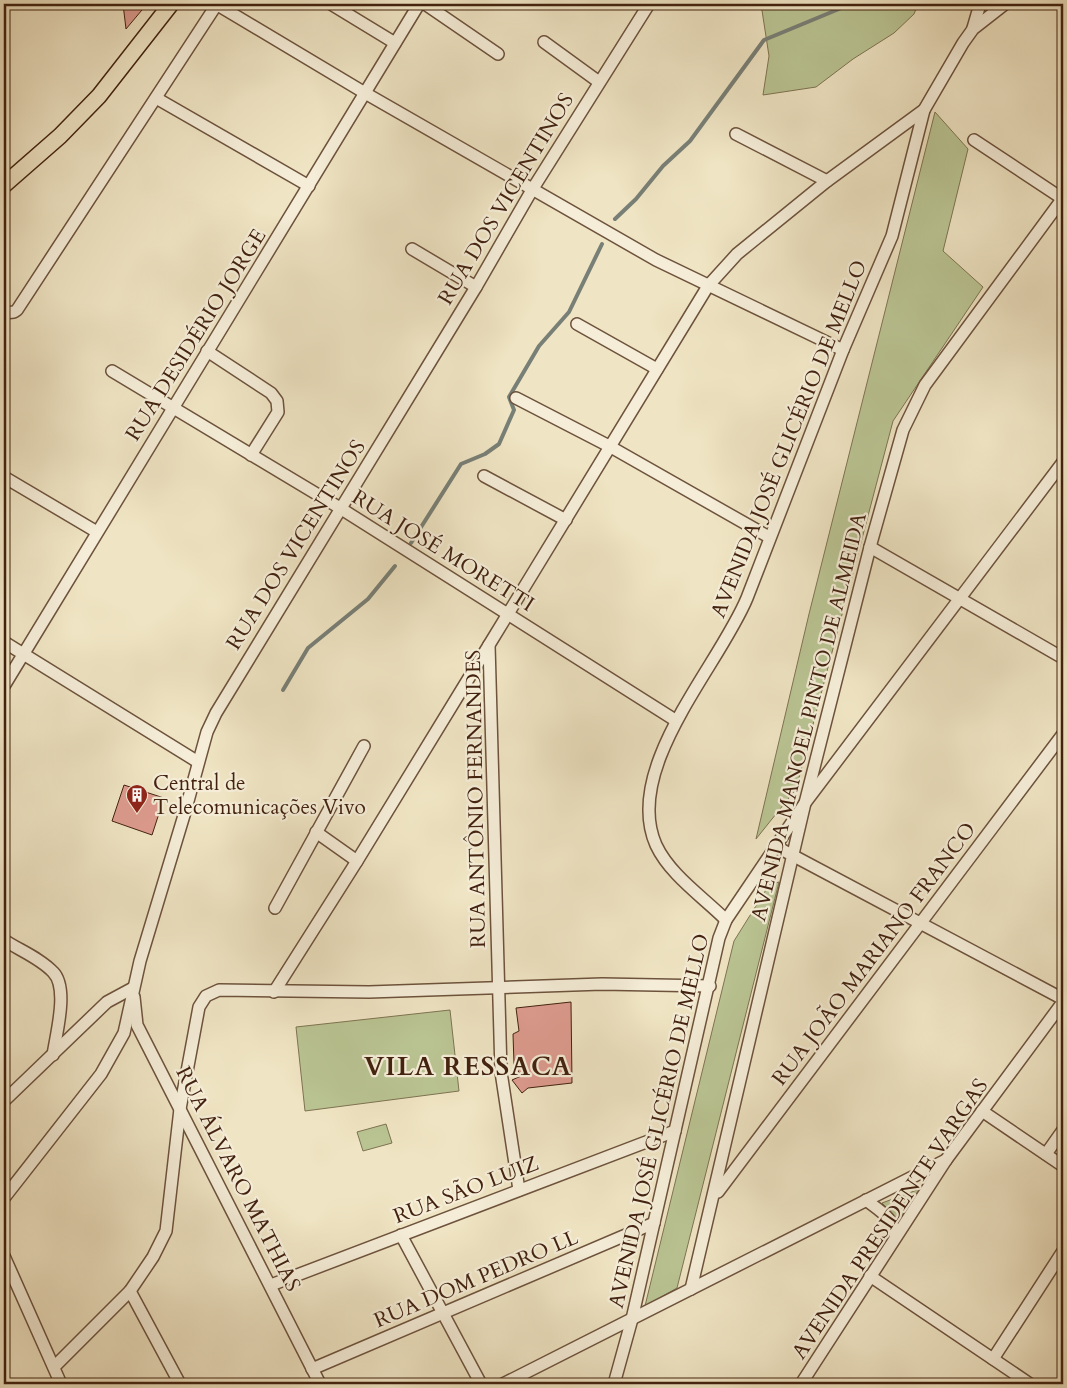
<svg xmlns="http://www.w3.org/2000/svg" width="1067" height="1388" viewBox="0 0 1067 1388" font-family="Cardo,serif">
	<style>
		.green { fill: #bac493; stroke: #7e7351 }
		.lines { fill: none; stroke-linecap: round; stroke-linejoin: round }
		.stream { stroke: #787f76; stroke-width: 4 }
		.building { fill: #dd9b8f; stroke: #42220f }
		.minor-casing { stroke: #6d523c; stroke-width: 14 }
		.major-casing { stroke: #42220f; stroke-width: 18 }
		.minor { stroke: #f5edd8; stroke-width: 11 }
		.major { stroke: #efe4c3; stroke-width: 15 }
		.labels { text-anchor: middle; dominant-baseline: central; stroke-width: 4.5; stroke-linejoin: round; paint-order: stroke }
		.street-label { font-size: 21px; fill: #42220f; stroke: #f5edd8 }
		.poi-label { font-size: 21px; fill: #42220f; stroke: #f5edd8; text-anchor: start }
		.district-label { font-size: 26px; font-weight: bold; letter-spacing: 1px; fill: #42220f; stroke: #f5edd8 }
	</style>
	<rect width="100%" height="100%" fill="#efe4c3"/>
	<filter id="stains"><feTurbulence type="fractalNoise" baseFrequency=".004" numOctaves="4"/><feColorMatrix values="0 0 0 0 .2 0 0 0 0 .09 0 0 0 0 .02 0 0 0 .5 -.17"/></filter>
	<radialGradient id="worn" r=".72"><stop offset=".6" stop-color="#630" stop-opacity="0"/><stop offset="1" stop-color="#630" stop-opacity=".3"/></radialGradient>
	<g class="green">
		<polygon points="761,4 918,4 914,14 894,33 853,59 816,87 763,95 769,56"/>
		<polygon points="935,112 968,149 943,251 983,287 893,421 796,789 756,839 809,614"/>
		<polygon points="779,882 677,1288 645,1306 734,941 769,885"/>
		<polygon points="450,1010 459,1091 305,1111 296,1027"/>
		<polygon points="386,1124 392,1143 363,1151 357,1132"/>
		<polygon points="925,1187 897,1224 893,1214 882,1203"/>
	</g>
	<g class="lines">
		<g class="stream">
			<polyline points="615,219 636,199 663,166 690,141 764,40 851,4"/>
			<polyline points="411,543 461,464 485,454 499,444 514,410 509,397 539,346 569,312 602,244"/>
			<polyline points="283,690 308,648 368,599 395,566"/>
		</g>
	</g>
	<g class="building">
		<polygon points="123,4 147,4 126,29"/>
		<polygon points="124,785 164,798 152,835 112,821"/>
		<polygon points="571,1002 572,1083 528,1088 522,1093 512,1080 521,1076 514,1064 513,1034 519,1031 516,1008"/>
	</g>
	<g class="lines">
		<g class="minor-casing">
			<g id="minor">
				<polyline points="216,4 365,93 656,260 843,350"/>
				<polyline points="331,4 395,43"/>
				<polyline points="425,4 498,54"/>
				<polyline points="973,28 980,4"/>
				<polyline points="544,42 599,82"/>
				<polyline points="156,98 309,186"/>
				<polyline points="736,134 827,181"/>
				<polyline points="974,140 1063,199"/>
				<polyline points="412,249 476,287"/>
				<polyline points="4,313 14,312 17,310 217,4"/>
				<polyline points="577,324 657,369"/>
				<polyline points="207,351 271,393 277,401 278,412 251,455"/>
				<polyline points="112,371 340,508 675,720"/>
				<polyline points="516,398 609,446 769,537"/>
				<polyline points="484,476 566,520"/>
				<polyline points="4,477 97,532"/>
				<polyline points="870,547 1063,658"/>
				<polyline points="4,642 198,762"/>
				<polyline points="4,686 419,4"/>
				<polyline points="316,832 357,861"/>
				<polyline points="775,846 1063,999"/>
				<polyline points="275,908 364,746"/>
				<path d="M 726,920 C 703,897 670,875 656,845 C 622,768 719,666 747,598 L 843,350 L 892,236 L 924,110"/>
				<path d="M 4,940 C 19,950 40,958 53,972 C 69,988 56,1034 53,1055"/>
				<polyline points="274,992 357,861 489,645"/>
				<polyline points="134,997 137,1025 320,1384"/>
				<polyline points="4,1101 107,1002 133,988"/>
				<polyline points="982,1111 1063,1166"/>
				<polyline points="1046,1154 1063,1130"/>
				<polyline points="519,1190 501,1072 489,645 708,286 737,254 827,181 924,110 963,43 973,29 1005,4"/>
				<polyline points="718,1192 1063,734"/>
				<polyline points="4,1198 101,1074 124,1033 140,961 185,812 207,732 216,713 476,287 532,190 649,4"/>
				<path d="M 866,1200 C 880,1211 894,1218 895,1236"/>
				<polyline points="401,1235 481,1384"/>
				<polyline points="4,1256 61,1384"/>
				<polyline points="870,1276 1030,1384"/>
				<polyline points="271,1285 675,1131"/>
				<polyline points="691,1289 805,803 870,547 903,430 925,385 1063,198"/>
				<polyline points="130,1291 180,1384"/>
				<polyline points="993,1359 1063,1251"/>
				<polyline points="54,1367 130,1291 153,1257 166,1231 180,1109 199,1007 206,996 219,990 369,992 602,984 710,986"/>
				<polyline points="312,1369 654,1223"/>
				<polyline points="503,1384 946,1160"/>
				<polyline points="614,1384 632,1319 719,938 726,920 805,803 1063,462"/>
				<polyline points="801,1384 946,1160 1063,1002"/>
			</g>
		</g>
		<g class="major-casing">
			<polyline id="major" points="4,185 60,136 99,96 171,4"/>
		</g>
		<use href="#minor" class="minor"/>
		<use href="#major" class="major"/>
	</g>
	<defs>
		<g id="building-pin" transform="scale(1.125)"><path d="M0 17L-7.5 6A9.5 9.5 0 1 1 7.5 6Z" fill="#8f2418" stroke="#f5edd8"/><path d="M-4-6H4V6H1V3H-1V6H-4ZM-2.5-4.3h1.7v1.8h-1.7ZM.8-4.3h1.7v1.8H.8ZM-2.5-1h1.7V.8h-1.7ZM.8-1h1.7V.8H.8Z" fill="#fff"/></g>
	</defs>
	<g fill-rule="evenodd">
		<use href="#building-pin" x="137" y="795"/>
	</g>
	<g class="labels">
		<g class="street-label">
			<text transform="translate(506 199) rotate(-59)">RUA DOS VICENTINOS</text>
			<text transform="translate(196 335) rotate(-58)">RUA DESIDÉRIO JORGE</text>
			<text transform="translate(789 439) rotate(-68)">AVENIDA JOSÉ GLICÉRIO DE MELLO</text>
			<text transform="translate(296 545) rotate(-58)">RUA DOS VICENTINOS</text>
			<text transform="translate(443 551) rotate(32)">RUA JOSÉ MORETTI</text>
			<text transform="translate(809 717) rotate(-76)">AVENIDA MANOEL PINTO DE ALMEIDA</text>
			<text transform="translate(476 799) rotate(-91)">RUA ANTÔNIO FERNANDES</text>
			<text transform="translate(874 954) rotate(-53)">RUA JOÃO MARIANO FRANCO</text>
			<text transform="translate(659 1121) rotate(-77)">AVENIDA JOSÉ GLICÉRIO DE MELLO</text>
			<text transform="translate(238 1179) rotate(63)">RUA ÁLVARO MATHIAS</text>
			<text transform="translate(466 1190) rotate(-21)">RUA SÃO LUIZ</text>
			<text transform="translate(890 1219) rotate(-56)">AVENIDA PRESIDENTE VARGAS</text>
			<text transform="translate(476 1279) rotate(-23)">RUA DOM PEDRO LL</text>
		</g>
		<g class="poi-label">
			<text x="153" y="783">Central de<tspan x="153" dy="24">Telecomunicações Vivo</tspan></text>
		</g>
		<g class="district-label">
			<text x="468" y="1066">VILA RESSACA</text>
		</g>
	</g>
	<rect width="1067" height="1388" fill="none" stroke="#efe4c3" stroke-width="20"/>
	<rect x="5" y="5" width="1057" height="1378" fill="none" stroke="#42220f" stroke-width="2.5"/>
	<rect x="10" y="10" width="1047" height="1368" fill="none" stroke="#42220f"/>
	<rect width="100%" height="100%" filter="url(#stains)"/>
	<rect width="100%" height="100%" fill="url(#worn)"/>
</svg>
